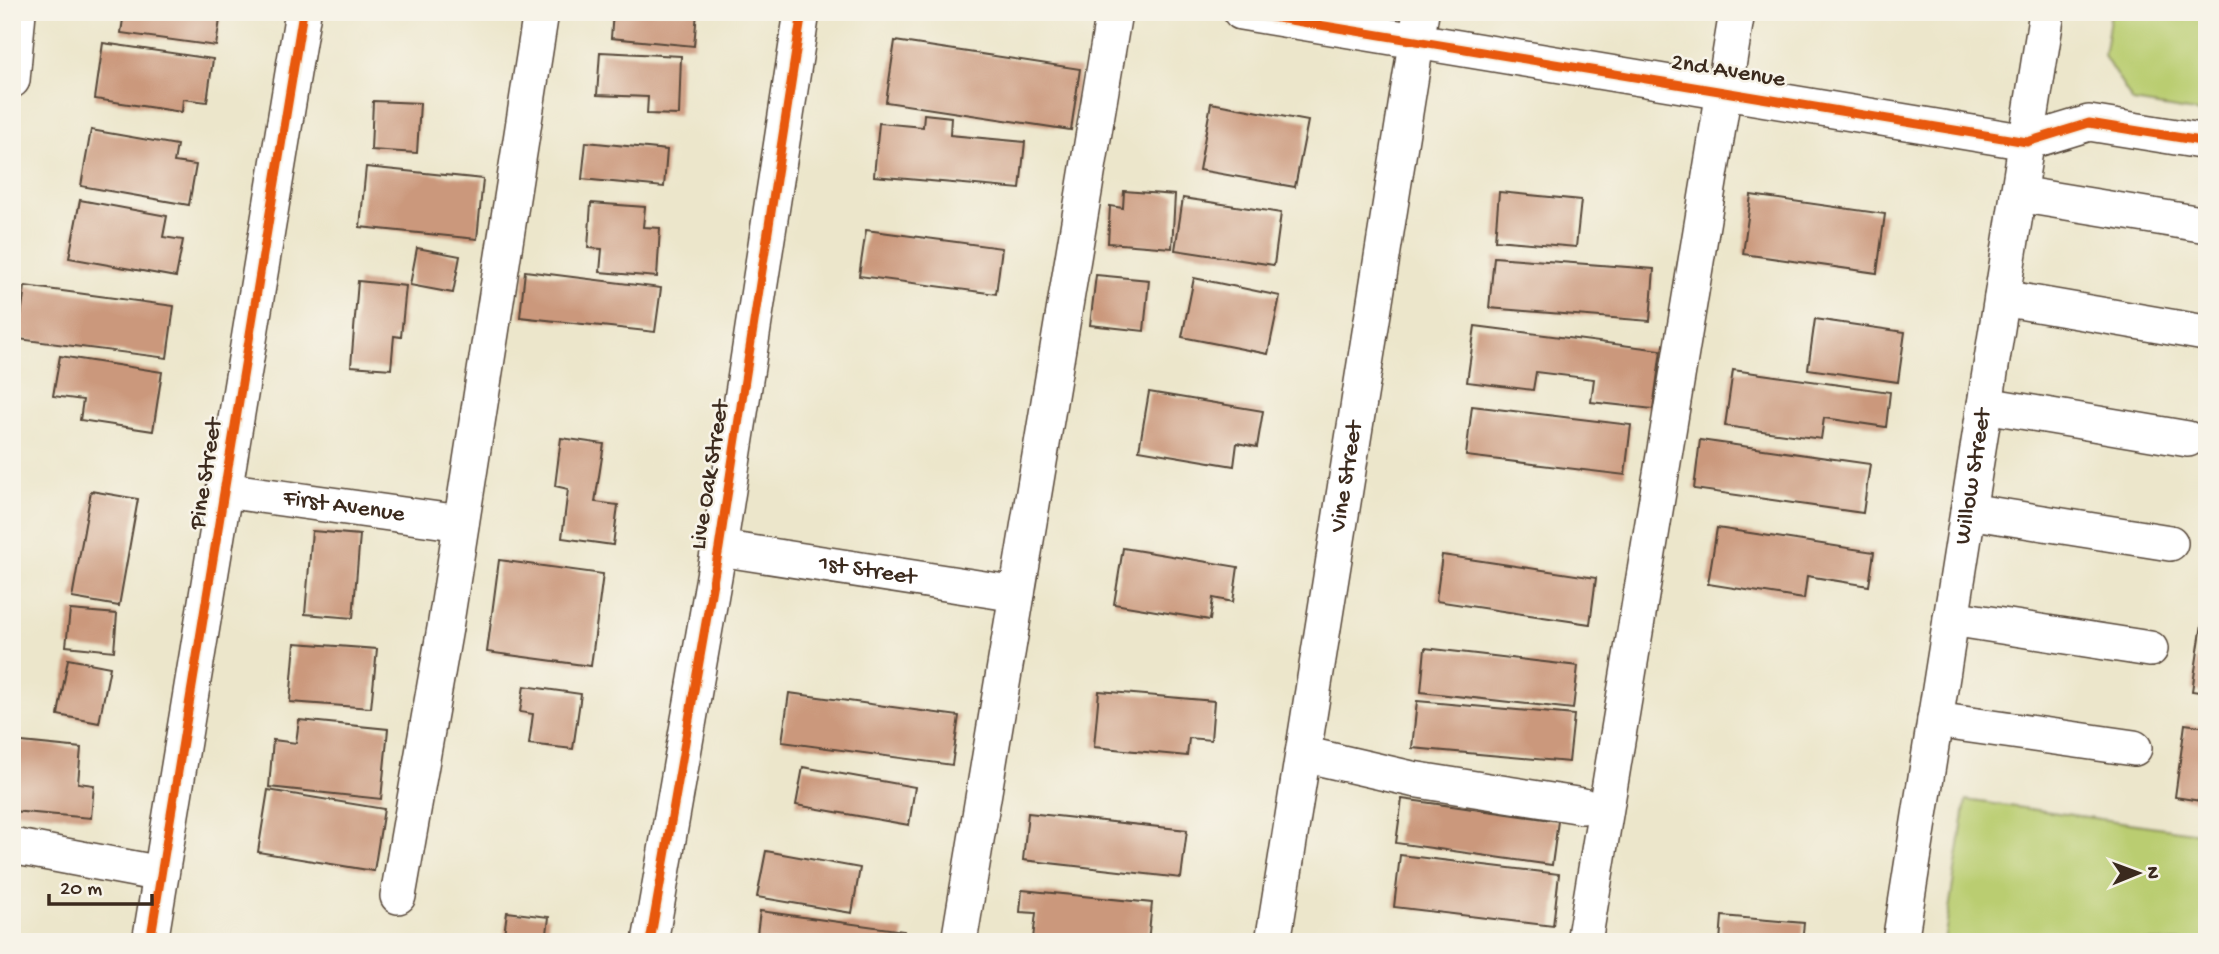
<svg xmlns="http://www.w3.org/2000/svg" width="2219" height="954" viewBox="0 0 2219 954" font-family="'Gochi Hand',sans-serif">
	<style>
		.green { fill: #bacd71; stroke: #7a7c48; stroke-width: 2 }
		.building { fill: #cb987b }
		.lines { fill: none; stroke-linecap: round; stroke-linejoin: round }
		.minor-casing { stroke: #564638; stroke-width: 38 }
		.minor { stroke: #fff; stroke-width: 35 }
		.cycleway-casing { stroke: #f7f3e8; stroke-width: 13 }
		.cycleway { stroke: #e8590c; stroke-width: 9 }
		.labels { text-anchor: middle; dominant-baseline: central; stroke-width: 5; stroke-linejoin: round; paint-order: stroke }
		.street-label { font-size: 24px; fill: #3b2a1e; stroke: #f7f3e8 }
	</style>
	<rect width="100%" height="100%" fill="#f7f3e8"/>
	<filter id="ink" filterUnits="userSpaceOnUse"><feTurbulence type="fractalNoise" baseFrequency=".0143" numOctaves="2"/><feDisplacementMap in="SourceGraphic" scale="14" xChannelSelector="R" yChannelSelector="G"/><feConvolveMatrix kernelMatrix="1 2 1 2 8 2 1 2 1" color-interpolation-filters="sRGB"/></filter>
	<filter id="wash" filterUnits="userSpaceOnUse"><feTurbulence type="fractalNoise" baseFrequency=".00686" numOctaves="4" result="noise"/><feDisplacementMap in="SourceGraphic" scale="28" xChannelSelector="R" yChannelSelector="G"/><feGaussianBlur stdDeviation="1.57" result="paint"/><feColorMatrix in="noise" values="0 0 0 0 0 0 0 0 0 0 0 0 0 0 0 0 0 1.4 0 .05"/><feComposite in="paint" operator="in"/></filter>
	<g filter="url(#wash)">
		<rect width="100%" height="100%" fill="#ece6cb"/>
		<g class="green">
			<polygon points="2111,12 2207,12 2207,114 2133,102 2104,56"/>
			<polygon points="1966,800 2207,834 2207,942 1944,942"/>
		</g>
		<g id="blocks">
			<g class="building">
				<polygon points="124,12 221,13 216,46 121,33"/>
				<polygon points="484,12 525,12 524,20"/>
				<polygon points="613,12 697,12 694,46 611,38"/>
				<polygon points="895,41 1080,69 1071,130 886,102"/>
				<polygon points="103,43 213,59 207,102 183,99 182,112 95,99"/>
				<polygon points="600,52 681,56 679,115 647,114 648,97 597,95"/>
				<polygon points="373,101 420,103 417,153 371,150"/>
				<polygon points="1211,103 1308,121 1295,187 1199,170"/>
				<polygon points="924,114 951,117 950,135 1025,142 1020,189 874,176 879,123 923,127"/>
				<polygon points="91,130 177,145 174,162 196,165 189,205 81,186"/>
				<polygon points="586,142 667,150 664,187 582,179"/>
				<polygon points="366,167 483,179 477,239 360,227"/>
				<polygon points="1124,191 1175,195 1172,248 1108,243 1110,206 1123,208"/>
				<polygon points="1499,192 1581,200 1576,247 1495,240"/>
				<polygon points="1751,195 1885,214 1877,273 1743,254"/>
				<polygon points="1183,198 1281,213 1274,265 1175,250"/>
				<polygon points="80,200 167,216 163,237 183,240 176,277 69,258"/>
				<polygon points="591,203 645,207 643,227 660,228 657,277 600,272 602,249 588,248"/>
				<polygon points="866,230 1002,248 996,294 859,276"/>
				<polygon points="417,248 460,256 453,293 410,285"/>
				<polygon points="1494,257 1654,269 1650,321 1489,308"/>
				<polygon points="525,271 661,288 655,332 520,317"/>
				<polygon points="1096,275 1149,280 1144,331 1090,325"/>
				<polygon points="1194,278 1280,296 1268,354 1182,337"/>
				<polygon points="358,281 406,286 401,337 394,336 391,369 351,366"/>
				<polygon points="25,286 174,306 167,358 18,339"/>
				<polygon points="1815,319 1905,332 1898,382 1808,369"/>
				<polygon points="1475,326 1661,350 1653,409 1591,402 1594,379 1536,372 1533,390 1467,382"/>
				<polygon points="60,356 162,372 153,431 80,420 83,400 53,396"/>
				<polygon points="1733,370 1890,392 1886,427 1824,418 1821,439 1725,426"/>
				<polygon points="1149,392 1263,411 1257,447 1237,443 1234,466 1139,450"/>
				<polygon points="1472,406 1631,425 1625,475 1466,456"/>
				<polygon points="561,438 604,444 595,502 618,505 613,545 562,538 568,489 555,486"/>
				<polygon points="1700,440 1870,464 1863,513 1694,489"/>
				<polygon points="91,491 138,499 119,606 72,598"/>
				<polygon points="1717,528 1874,552 1869,586 1807,576 1804,599 1708,584"/>
				<polygon points="312,531 360,535 353,618 305,614"/>
				<polygon points="1123,548 1238,567 1233,602 1213,598 1210,620 1114,604"/>
				<polygon points="1442,555 1596,578 1590,624 1436,601"/>
				<polygon points="499,560 603,574 591,666 487,652"/>
				<polygon points="70,610 117,614 114,651 66,646"/>
				<polygon points="2203,617 2207,618 2207,693 2192,691"/>
				<polygon points="295,643 377,649 371,708 290,702"/>
				<polygon points="1425,648 1578,666 1573,709 1421,692"/>
				<polygon points="68,659 110,667 99,723 58,715"/>
				<polygon points="524,686 581,694 573,749 529,744 533,714 520,712"/>
				<polygon points="1099,691 1214,701 1211,740 1189,738 1187,756 1094,747"/>
				<polygon points="789,693 959,716 952,765 782,742"/>
				<polygon points="1417,701 1574,715 1569,762 1412,748"/>
				<polygon points="299,720 388,729 381,799 269,787 273,740 296,743"/>
				<polygon points="2185,724 2207,727 2207,802 2175,797"/>
				<polygon points="12,741 81,748 78,783 94,785 91,818 12,811"/>
				<polygon points="803,767 915,787 909,825 796,805"/>
				<polygon points="268,790 384,809 374,871 258,852"/>
				<polygon points="1402,799 1558,821 1552,865 1396,843"/>
				<polygon points="1028,813 1187,830 1181,878 1023,860"/>
				<polygon points="766,851 860,868 852,913 757,897"/>
				<polygon points="1400,855 1559,874 1553,926 1394,907"/>
				<polygon points="1022,890 1152,903 1148,942 1060,942 1033,939 1036,913 1020,912"/>
				<polygon points="760,911 904,931 902,942 756,942"/>
				<polygon points="507,912 549,917 546,942 503,942"/>
				<polygon points="1722,916 1804,923 1802,942 1720,942"/>
			</g>
		</g>
	</g>
	<g filter="url(#ink)">
		<use href="#blocks" fill-opacity="0" stroke="#564638" stroke-width="2"/>
		<g class="lines">
			<g class="minor-casing">
				<g id="minor">
					<polyline points="1241,12 2027,142 2089,123 2207,142"/>
					<polyline points="12,80 18,12"/>
					<polyline points="2018,194 2207,225"/>
					<polyline points="2002,298 2205,333"/>
					<polyline points="1985,405 2188,439"/>
					<path id="s1" d="M 224,490 L 461,523"/>
					<polyline points="1968,511 2170,543"/>
					<path id="s2" d="M 719,548 L 1017,594"/>
					<polyline points="1951,618 2150,649"/>
					<polyline points="1935,720 2134,748"/>
					<polyline points="1303,754 1412,779 1583,806"/>
					<polyline points="12,846 161,874"/>
					<polyline points="398,896 445,628 541,12"/>
					<polyline points="150,942 303,12"/>
					<polyline points="650,942 719,548 802,12"/>
					<polyline points="959,942 1114,12"/>
					<path id="s3" d="M 1273,942 L 1421,12"/>
					<polyline points="1584,942 1737,12"/>
					<path id="s4" d="M 1900,942 L 2047,12"/>
				</g>
			</g>
			<use href="#minor" class="minor"/>
			<g class="cycleway-casing">
				<g id="cycleway">
					<polyline points="1241,12 2027,142 2089,123 2207,142"/>
					<polyline points="150,942 303,12"/>
					<polyline points="650,942 719,548 802,12"/>
				</g>
			</g>
			<use href="#cycleway" class="cycleway"/>
		</g>
	</g>
	<g class="labels">
		<g class="street-label">
			<text transform="translate(1728 72) rotate(9)">2nd Avenue</text>
			<text transform="translate(207 474) rotate(-81)">Pine Street</text>
			<text transform="translate(711 475) rotate(-81)">Live Oak Street</text>
			<text stroke="none"><textPath href="#s3" startOffset="471">Vine Street</textPath></text>
			<text stroke="none"><textPath href="#s4" startOffset="471">Willow Street</textPath></text>
			<text stroke="none"><textPath href="#s1" startOffset="121">First Avenue</textPath></text>
			<text stroke="none"><textPath href="#s2" startOffset="150">1st Street</textPath></text>
		</g>
	</g>
	<rect width="2219" height="954" fill="none" stroke="#f7f3e8" stroke-width="42"/>
	<g transform="translate(2138 873) rotate(89)" stroke="#f7f3e8" stroke-width="5" paint-order="stroke">
	<path d="M0-5L12 26L0 18L-12 26Z" fill="#3b2a1e"/>
	<text y="-10" font-size="19" font-weight="bold" text-anchor="middle" fill="#3b2a1e">N</text>
	</g>
	<path d="M49 894v10h103v-10" fill="none" stroke="#3b2a1e" stroke-width="3.5"/>
	<text x="60" y="894" font-size="21" fill="#3b2a1e" stroke="#f7f3e8" stroke-width="5" paint-order="stroke">20 m</text>
</svg>
